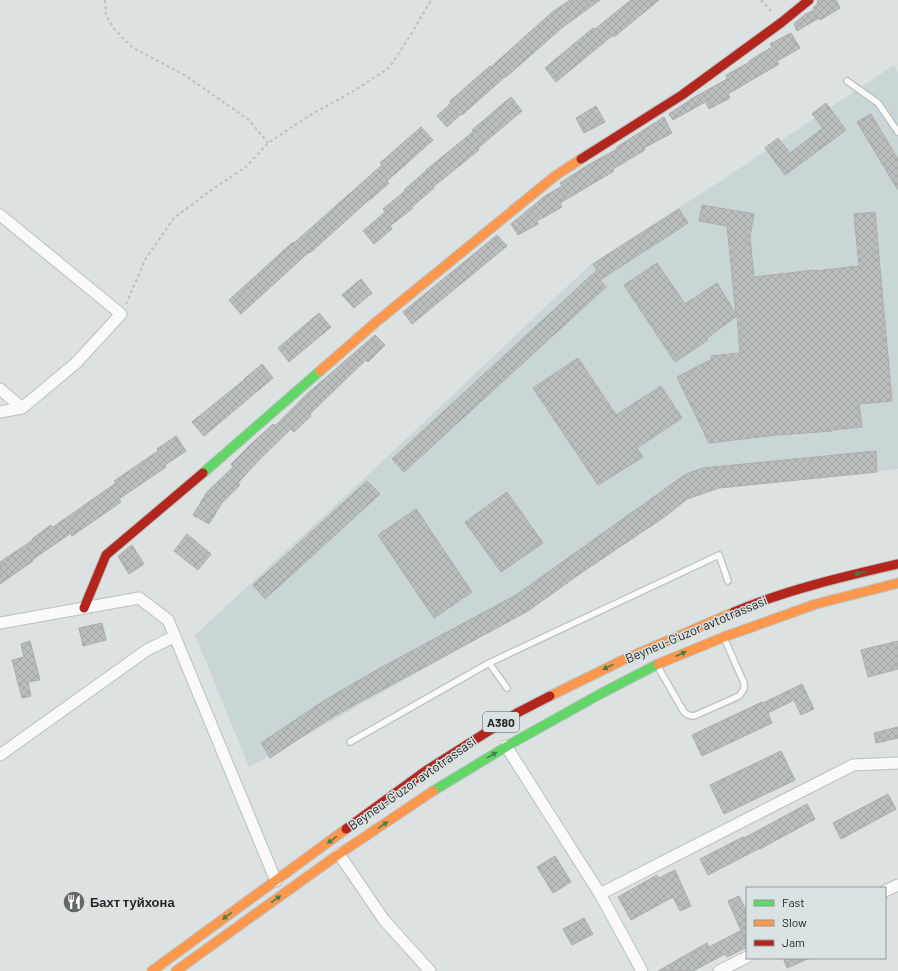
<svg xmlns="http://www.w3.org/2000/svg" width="898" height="971" viewBox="0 0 898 971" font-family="Barlow,sans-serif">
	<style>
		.built { fill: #cad6d6 }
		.building { fill: url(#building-cross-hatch); stroke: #aaadad }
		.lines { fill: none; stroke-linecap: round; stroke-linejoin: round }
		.lane-casing { stroke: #bbbfbf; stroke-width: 8 }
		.street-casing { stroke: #bbbfbf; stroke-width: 13 }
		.fast-casing { stroke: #bbbfbf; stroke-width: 11 }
		.slow-casing { stroke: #bbbfbf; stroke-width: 11 }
		.jam-casing { stroke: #bbbfbf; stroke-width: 11 }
		.path { stroke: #bdbfbf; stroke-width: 2; stroke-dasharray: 3 3; stroke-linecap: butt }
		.lane { stroke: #fafafa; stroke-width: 5.5 }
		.street { stroke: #fafafa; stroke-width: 11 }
		.fast { stroke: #63d668; stroke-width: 9 }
		.slow { stroke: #ff974d; stroke-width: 9 }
		.jam { stroke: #b3261e; stroke-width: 9 }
		.oneway { fill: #447e48 }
		.labels { text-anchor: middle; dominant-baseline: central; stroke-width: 3; stroke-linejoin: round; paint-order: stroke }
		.shield { fill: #dae3e3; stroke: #5b5f5f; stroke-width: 1 }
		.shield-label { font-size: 12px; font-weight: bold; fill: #242727 }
		.street-label { font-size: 13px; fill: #242727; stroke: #dae3e3 }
		.poi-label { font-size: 13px; font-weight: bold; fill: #242727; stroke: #dae3e3; text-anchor: start }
	</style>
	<defs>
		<pattern id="building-cross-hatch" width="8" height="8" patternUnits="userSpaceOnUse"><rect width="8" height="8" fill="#bbbebe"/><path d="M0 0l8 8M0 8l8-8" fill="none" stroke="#a1a3a3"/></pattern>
	</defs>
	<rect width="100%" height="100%" fill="#dce1e1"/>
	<polygon class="built" points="894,65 898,73 898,469 718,488 686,499 522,614 249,767 195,635 386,458 591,264 716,184"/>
	<g class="building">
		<polygon points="570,0 600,0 563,27 506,77 506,76 462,115 461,114 447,127 437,116 451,103 450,101 490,66 491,67 551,13"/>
		<polygon points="631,0 659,0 614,37 613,35 556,82 545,68 593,28 595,29"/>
		<polygon points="818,0 836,0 840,8 820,20 819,18 797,31 794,24 804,15 814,10 813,8 817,4"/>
		<polygon points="791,33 800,48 777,61 779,64 728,94 730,98 709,109 705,102 673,120 669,114 693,98 727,79 726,75 750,62 749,61 772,47 770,44"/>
		<polygon points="511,97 522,111 478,148 479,150 433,187 434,188 412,207 413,208 390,226 392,229 374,244 363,231 385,212 383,209 405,191 404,190 426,171 426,170 474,131 472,130"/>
		<polygon points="826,103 846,130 785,175 765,148 778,138 790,153 823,128 812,114"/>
		<polygon points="596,106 605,122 584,133 576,118"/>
		<polygon points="871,114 898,159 898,190 857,122"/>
		<polygon points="664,117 672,133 644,148 645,150 613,169 614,171 560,203 562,207 537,221 538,224 518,235 511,224 545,196 562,186 560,183 588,165 617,149 617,147"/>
		<polygon points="421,127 433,140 387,181 389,183 371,199 371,198 310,253 309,252 241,314 229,300 293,242 294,243 382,165 380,163"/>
		<polygon points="702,205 754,214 750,237 754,277 815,270 815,271 859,266 854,214 875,212 892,401 859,404 862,427 832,430 832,431 777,435 709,443 677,377 712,359 711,356 740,353 737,316 707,338 708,340 675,362 624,285 657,263 685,304 717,283 736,314 727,226 699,221"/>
		<polygon points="679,209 688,223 600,280 606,287 404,472 392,459 597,270 593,264"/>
		<polygon points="497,235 507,246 412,324 403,312"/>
		<polygon points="361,279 372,293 354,308 342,295"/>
		<polygon points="319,313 331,327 289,362 278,348"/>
		<polygon points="375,335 385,345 368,362 366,360 346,379 310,414 311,416 294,432 291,429 260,459 238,483 240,485 222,503 209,524 193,515 207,492 233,467 231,464 250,445 273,424 275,426 308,393"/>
		<polygon points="578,358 616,415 661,386 682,418 637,448 643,457 598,485 533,388"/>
		<polygon points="262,364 273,378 204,436 192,422 244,380 244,379"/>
		<polygon points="176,436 186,451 165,465 166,467 119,499 121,502 72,536 71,533 32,560 33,561 0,584 0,562 33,540 32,539 51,525 53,527 116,483 114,481 158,451 157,449"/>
		<polygon points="876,451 877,472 719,488 687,499 666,516 581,573 528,611 334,716 270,758 261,743 325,700 380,668 516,595 686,474 703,468"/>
		<polygon points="367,481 380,494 265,599 253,585"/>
		<polygon points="507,492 543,543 501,572 465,522"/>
		<polygon points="416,509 472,592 434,618 378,535"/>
		<polygon points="187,534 211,554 198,570 174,551"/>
		<polygon points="132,545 144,564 129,574 118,556"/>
		<polygon points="102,623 106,640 83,646 79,628"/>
		<polygon points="30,641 40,680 28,682 31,696 22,698 12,660 24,657 21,644"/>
		<polygon points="898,641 898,669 868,677 861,650"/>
		<polygon points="802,684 814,709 801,715 794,700 768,713 772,723 702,756 692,735 762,702 763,703"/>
		<polygon points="898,727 898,738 876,743 874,733"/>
		<polygon points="781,751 795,780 724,814 710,785"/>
		<polygon points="888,794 896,809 841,839 833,823"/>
		<polygon points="807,804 815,819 760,849 760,848 708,875 700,859 743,837 744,838"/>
		<polygon points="555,856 571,882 553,893 537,867"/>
		<polygon points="675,870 691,906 680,911 673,897 631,920 618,897 657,875 659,878"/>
		<polygon points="739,896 747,912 747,944 728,901"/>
		<polygon points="584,918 593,934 572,945 563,929"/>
		<polygon points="740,931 747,945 747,947 727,957 725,954 693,971 658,971 707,943 709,947"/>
		<polygon points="783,958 810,958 787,968"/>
	</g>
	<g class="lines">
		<g class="lane-casing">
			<g id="lane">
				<polyline points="847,81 878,103 898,132"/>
				<polyline points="658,667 684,712 688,715 694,716 739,696 744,689 744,683 725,640"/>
				<polyline points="507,688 489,663 719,555 728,581"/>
				<polyline points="350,742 489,663"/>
			</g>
		</g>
		<g class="street-casing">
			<g id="street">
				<polyline points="0,215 121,314 76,363 22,408 0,412"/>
				<polyline points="0,389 22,408"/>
				<polyline points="0,623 139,598 168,620 276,881"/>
				<polyline points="506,746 600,894 642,971"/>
				<polyline points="0,755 147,650 175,636"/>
				<polyline points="339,854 384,920 430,971"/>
				<polyline points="885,891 898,885"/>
				<polyline points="600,894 853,765 898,763"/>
				<polyline points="719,971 747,957"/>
			</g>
		</g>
		<g class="fast-casing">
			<g id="fast">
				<polyline points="203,473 320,371"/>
				<polyline points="433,791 514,742 602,693 658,664"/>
			</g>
		</g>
		<g class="slow-casing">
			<g id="slow">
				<polyline points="320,371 375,323 555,176 581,159"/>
				<polyline points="658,664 724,637 816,604 898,583"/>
				<polyline points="550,696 623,660 734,612"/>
				<polyline points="152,971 346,829"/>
				<polyline points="176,971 339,854 433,791"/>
			</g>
		</g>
		<g class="jam-casing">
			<g id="jam">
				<polyline points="581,159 682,95 782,22 809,0"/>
				<polyline points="84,608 106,555 203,473"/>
				<path d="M 734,612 C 786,590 842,577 898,564"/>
				<polyline points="346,829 427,770 517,713 550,696"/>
			</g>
		</g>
		<g class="path">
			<polyline points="105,0 106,15 114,29 132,47 186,76 249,120 268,143"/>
			<polyline points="761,0 773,13"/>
			<polyline points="126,304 146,258 174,218 214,188 246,167 268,143 307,117 357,89 389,68 410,36 431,0"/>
		</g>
		<use href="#lane" class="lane"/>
		<use href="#street" class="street"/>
		<use href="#fast" class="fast"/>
		<use href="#slow" class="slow"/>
		<use href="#jam" class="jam"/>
	</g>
	<defs><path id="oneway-solid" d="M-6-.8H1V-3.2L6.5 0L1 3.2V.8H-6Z"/></defs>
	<g class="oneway">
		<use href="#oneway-solid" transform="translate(860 573) rotate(166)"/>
		<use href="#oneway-solid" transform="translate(681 654) rotate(-24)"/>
		<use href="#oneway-solid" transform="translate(608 667) rotate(153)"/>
		<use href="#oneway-solid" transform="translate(492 755) rotate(-31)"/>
		<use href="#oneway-solid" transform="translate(383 825) rotate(-34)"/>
		<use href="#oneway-solid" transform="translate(332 840) rotate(144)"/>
		<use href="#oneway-solid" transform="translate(276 899) rotate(-36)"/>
		<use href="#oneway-solid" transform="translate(227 916) rotate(144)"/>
	</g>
	<defs>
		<g id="restaurant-disc" transform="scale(1.15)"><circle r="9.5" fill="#646868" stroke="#dae3e3"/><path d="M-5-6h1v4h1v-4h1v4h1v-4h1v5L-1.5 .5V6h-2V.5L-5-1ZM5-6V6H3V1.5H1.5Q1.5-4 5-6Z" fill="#fff"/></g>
	</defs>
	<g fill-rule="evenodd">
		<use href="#restaurant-disc" x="74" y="902"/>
	</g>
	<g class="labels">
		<rect class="shield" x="483" y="712" width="36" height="20" rx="3"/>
		<g class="shield-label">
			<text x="501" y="722">A380</text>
		</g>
		<g class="street-label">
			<text transform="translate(696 629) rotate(-23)">Beyneu-G'uzor avtotrassasi</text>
			<text transform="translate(412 783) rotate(-35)">Beyneu-G'uzor avtotrassasi</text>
		</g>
		<g class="poi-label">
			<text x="90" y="902">Бахт туйхона</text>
		</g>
	</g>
	<rect x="746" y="887" width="140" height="72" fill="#dae3e3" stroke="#919898"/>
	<rect x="754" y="900" width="20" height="6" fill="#63d668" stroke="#919898"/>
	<text x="782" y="907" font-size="12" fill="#242727">Fast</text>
	<rect x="754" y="920" width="20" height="6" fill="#ff974d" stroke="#919898"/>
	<text x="782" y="927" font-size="12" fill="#242727">Slow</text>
	<rect x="754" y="940" width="20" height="6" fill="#b3261e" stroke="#919898"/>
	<text x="782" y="947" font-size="12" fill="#242727">Jam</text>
</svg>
